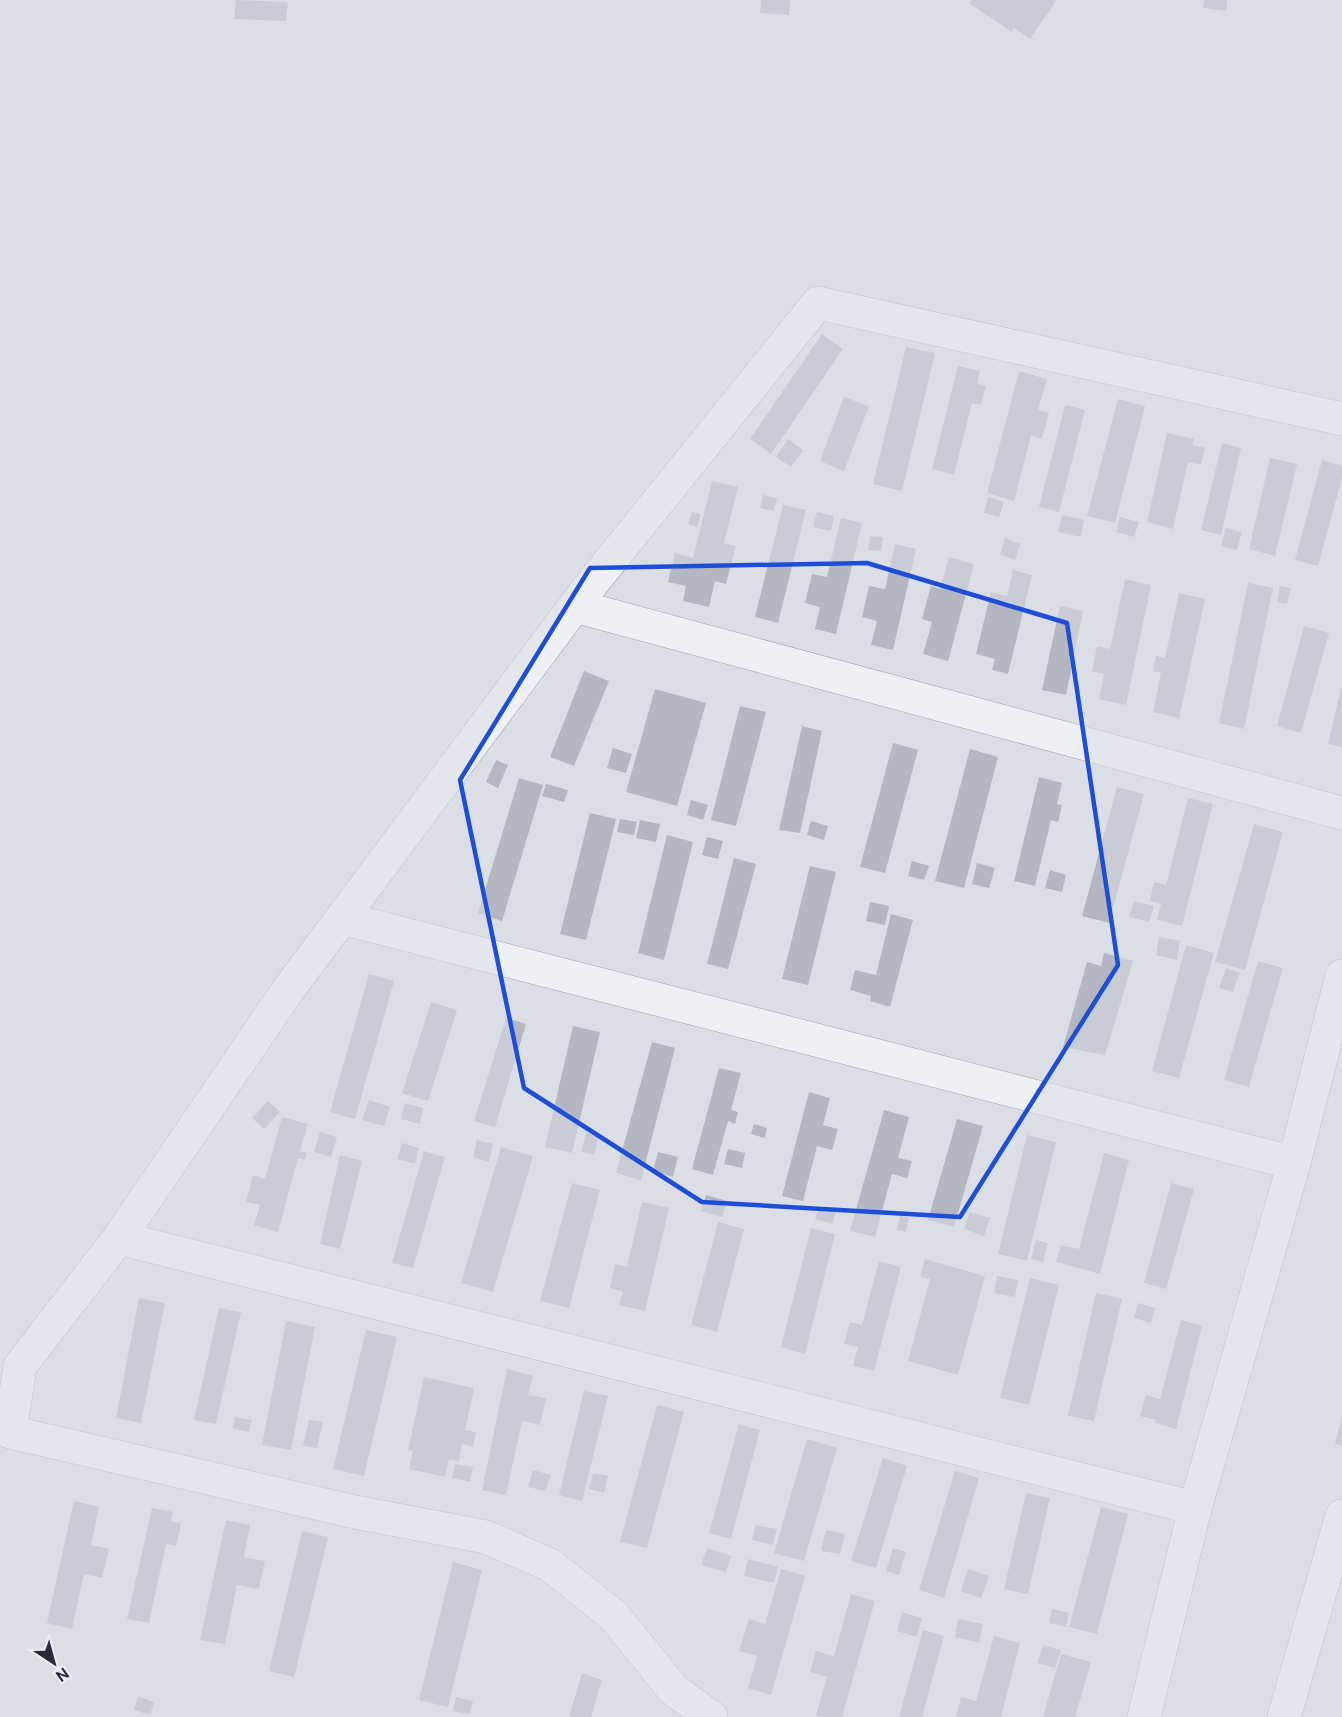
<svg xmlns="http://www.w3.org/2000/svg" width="1342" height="1717" viewBox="0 0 1342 1717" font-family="Ubuntu,sans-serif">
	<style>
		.building { fill: #b4b7c2 }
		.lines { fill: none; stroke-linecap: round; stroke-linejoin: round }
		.minor-casing { stroke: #a2a5af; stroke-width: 34 }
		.minor { stroke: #eff0f4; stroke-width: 33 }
		.marked { fill: none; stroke: #1d4ed8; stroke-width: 4.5; stroke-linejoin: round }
	</style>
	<rect width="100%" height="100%" fill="#dcdee6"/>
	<g class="building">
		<polygon points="236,0 288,2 286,21 234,19"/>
		<polygon points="761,0 790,0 789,15 760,13"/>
		<polygon points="972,0 1057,0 1030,39 1014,28 1012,32 970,4"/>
		<polygon points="1204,0 1227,0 1226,11 1203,8"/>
		<polygon points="822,334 843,349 771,454 750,439"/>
		<polygon points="906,347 935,353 902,491 873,484"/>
		<polygon points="958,366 980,371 977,383 986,386 981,405 972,403 954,475 932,469"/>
		<polygon points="1019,371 1047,379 1038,410 1049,413 1042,439 1031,436 1014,501 987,493"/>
		<polygon points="844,397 869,406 844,471 820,461"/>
		<polygon points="1118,399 1145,406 1115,523 1087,516"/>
		<polygon points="1065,405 1085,410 1059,512 1039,507"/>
		<polygon points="1167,433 1194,439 1192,445 1205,448 1201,465 1188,462 1173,529 1147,522"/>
		<polygon points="788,439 803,450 791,467 776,457"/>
		<polygon points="1222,443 1241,448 1221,535 1201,530"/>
		<polygon points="1270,458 1297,464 1275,556 1249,549"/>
		<polygon points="1322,460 1342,466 1342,478 1318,566 1295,560"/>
		<polygon points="712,481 738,487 724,543 736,546 726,584 715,581 709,607 683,601 686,586 668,582 675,553 693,558"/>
		<polygon points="763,495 777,498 774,511 760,508"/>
		<polygon points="988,497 1004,502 999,517 984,513"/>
		<polygon points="783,505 806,510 778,623 755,617"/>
		<polygon points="692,512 701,514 697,527 688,524"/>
		<polygon points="817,512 834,516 831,531 813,527"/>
		<polygon points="1062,515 1084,520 1081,537 1058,532"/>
		<polygon points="1120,517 1139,522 1134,537 1116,532"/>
		<polygon points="841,518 862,523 836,634 815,629 820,607 805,603 812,574 827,577"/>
		<polygon points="1226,528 1242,532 1237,550 1221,546"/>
		<polygon points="870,536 883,537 881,551 868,550"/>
		<polygon points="1005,538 1020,544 1015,560 1000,554"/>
		<polygon points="895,544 916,549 893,650 871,645 877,621 862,617 869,586 885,589"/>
		<polygon points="949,557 974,564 948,661 923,654 932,622 922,619 931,586 940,589"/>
		<polygon points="1013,570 1032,575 1008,674 992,670 995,659 976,654 991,592 1007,596"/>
		<polygon points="1125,579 1151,585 1126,705 1099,699 1104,674 1092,672 1097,646 1110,649"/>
		<polygon points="1248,583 1273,588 1244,729 1219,723"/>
		<polygon points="1280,586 1291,588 1287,604 1277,602"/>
		<polygon points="1179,593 1205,599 1179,718 1153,712 1161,673 1153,671 1156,656 1165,658"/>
		<polygon points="1060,606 1083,611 1066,695 1042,690"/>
		<polygon points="1304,626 1329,633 1301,733 1277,726"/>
		<polygon points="584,671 609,681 574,766 550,757"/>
		<polygon points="1341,688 1342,688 1342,747 1328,744"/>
		<polygon points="655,689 706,703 677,806 626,792"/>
		<polygon points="740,706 766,712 736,826 711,820"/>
		<polygon points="802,726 822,731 800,833 779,830"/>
		<polygon points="893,743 918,750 885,873 860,867"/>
		<polygon points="613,748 632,754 626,773 607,768"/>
		<polygon points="970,749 998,757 964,888 935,881"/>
		<polygon points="496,760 508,765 498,788 486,782"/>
		<polygon points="1039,777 1062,783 1057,804 1062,805 1058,822 1051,820 1035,886 1014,881"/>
		<polygon points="519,778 543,785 502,921 478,913"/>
		<polygon points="546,784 568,790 564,802 542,796"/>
		<polygon points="1117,787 1144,794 1109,923 1082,916"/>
		<polygon points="1188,798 1213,804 1182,926 1157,920 1161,904 1150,901 1154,882 1166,885"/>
		<polygon points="691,800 708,805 703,820 687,815"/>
		<polygon points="590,813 616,819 586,940 560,934"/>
		<polygon points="620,819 637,822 634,835 617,832"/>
		<polygon points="640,820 660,824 656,842 636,838"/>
		<polygon points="811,821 828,826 824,840 807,835"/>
		<polygon points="1254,824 1283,832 1245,970 1215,962"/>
		<polygon points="667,835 693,842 664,960 638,953"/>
		<polygon points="707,837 723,841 718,859 702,855"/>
		<polygon points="734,858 756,864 728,969 707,964"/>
		<polygon points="912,861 929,866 924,880 908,876"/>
		<polygon points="977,863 995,868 989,888 972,884"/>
		<polygon points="810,866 836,872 808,985 782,979"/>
		<polygon points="1050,870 1066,875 1062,892 1045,888"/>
		<polygon points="1134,901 1154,906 1149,922 1129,917"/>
		<polygon points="870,902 889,906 885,925 866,921"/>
		<polygon points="891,914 913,920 890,1007 870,1001 871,996 850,990 855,970 876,975"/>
		<polygon points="1159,937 1180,941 1177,960 1156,955"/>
		<polygon points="1186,945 1214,953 1179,1078 1152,1071"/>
		<polygon points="1104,953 1133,961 1105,1055 1063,1047 1087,962 1101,966"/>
		<polygon points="1258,961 1283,968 1249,1087 1224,1080"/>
		<polygon points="1226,968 1240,973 1233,992 1219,988"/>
		<polygon points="369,974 394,981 355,1119 330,1112"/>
		<polygon points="431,1002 457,1010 428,1101 402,1093"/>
		<polygon points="506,1018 526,1024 495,1127 474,1121"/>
		<polygon points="573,1026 600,1032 572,1153 545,1147"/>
		<polygon points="652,1042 675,1048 641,1180 616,1173"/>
		<polygon points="719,1068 741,1073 731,1110 738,1112 735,1124 728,1121 713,1175 692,1169"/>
		<polygon points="809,1092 830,1098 823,1125 838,1129 832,1150 817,1146 803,1201 782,1196"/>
		<polygon points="369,1100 390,1107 384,1126 362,1120"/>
		<polygon points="268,1101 280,1112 264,1129 252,1118"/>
		<polygon points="405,1103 423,1108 420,1124 401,1119"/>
		<polygon points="884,1110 909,1117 898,1158 912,1161 907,1178 892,1174 875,1237 850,1231"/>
		<polygon points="282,1117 308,1124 300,1151 307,1153 305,1160 298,1158 278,1232 254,1225 260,1205 246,1202 253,1175 265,1179"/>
		<polygon points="957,1119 983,1126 954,1227 928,1220"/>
		<polygon points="754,1124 767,1128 765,1138 751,1134"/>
		<polygon points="320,1132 337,1137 331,1157 314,1152"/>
		<polygon points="586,1133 599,1136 594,1155 581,1152"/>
		<polygon points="1027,1135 1056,1142 1027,1261 998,1254"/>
		<polygon points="477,1140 493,1144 489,1162 473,1157"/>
		<polygon points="402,1143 419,1148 415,1164 397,1159"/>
		<polygon points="501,1147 533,1156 493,1292 461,1283"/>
		<polygon points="728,1149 745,1153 742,1168 724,1164"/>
		<polygon points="424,1151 445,1157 413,1268 392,1263"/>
		<polygon points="658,1152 678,1157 673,1177 653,1171"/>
		<polygon points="1104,1153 1129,1160 1100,1274 1056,1262 1061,1245 1079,1249"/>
		<polygon points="340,1155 362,1161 340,1249 320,1244"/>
		<polygon points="572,1183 600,1190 569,1308 540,1301"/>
		<polygon points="1171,1183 1194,1189 1166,1289 1144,1283"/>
		<polygon points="706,1195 727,1201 722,1217 701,1211"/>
		<polygon points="642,1202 669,1208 645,1311 619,1305 623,1292 610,1288 615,1264 627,1267"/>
		<polygon points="819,1207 836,1212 832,1224 815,1219"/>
		<polygon points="970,1212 990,1218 984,1236 964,1229"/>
		<polygon points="900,1216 909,1218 906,1232 897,1230"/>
		<polygon points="718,1222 744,1229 717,1332 691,1325"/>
		<polygon points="811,1228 835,1234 805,1354 781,1347"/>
		<polygon points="1036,1240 1048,1243 1043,1262 1031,1259"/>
		<polygon points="925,1259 985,1276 958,1375 908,1361 930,1279 920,1277"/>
		<polygon points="879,1261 901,1267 874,1371 853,1366 858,1347 844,1344 850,1322 862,1325"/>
		<polygon points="997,1276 1018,1280 1015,1297 994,1293"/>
		<polygon points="1030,1278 1059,1285 1029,1405 1000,1398"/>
		<polygon points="1096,1293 1122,1299 1094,1421 1068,1416"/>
		<polygon points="139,1298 165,1303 141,1423 116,1418"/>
		<polygon points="1138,1303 1155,1308 1151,1323 1134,1318"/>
		<polygon points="219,1308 241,1312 216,1424 194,1420"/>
		<polygon points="1181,1320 1202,1326 1176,1429 1155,1423 1156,1420 1140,1416 1146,1395 1160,1399"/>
		<polygon points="286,1321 315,1327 291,1450 262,1445"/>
		<polygon points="366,1330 397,1337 364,1476 333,1469"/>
		<polygon points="507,1369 533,1376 528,1395 546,1398 540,1425 522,1421 506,1495 482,1490"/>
		<polygon points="424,1377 474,1388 465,1430 476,1432 473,1447 462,1444 459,1461 449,1459 445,1477 409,1469 413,1451 408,1450"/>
		<polygon points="584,1391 608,1396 582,1501 559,1495"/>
		<polygon points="657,1405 684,1412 647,1548 620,1542"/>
		<polygon points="235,1417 252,1420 249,1432 233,1429"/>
		<polygon points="1342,1418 1342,1446 1335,1444"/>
		<polygon points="309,1420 323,1422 317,1448 303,1446"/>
		<polygon points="739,1424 760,1430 731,1539 709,1533"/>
		<polygon points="807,1439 837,1448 804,1561 774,1553"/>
		<polygon points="883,1458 907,1466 876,1568 851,1561"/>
		<polygon points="455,1464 473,1467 470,1482 452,1478"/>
		<polygon points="533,1470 551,1475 545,1491 528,1487"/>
		<polygon points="955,1471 979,1478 944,1598 919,1590"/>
		<polygon points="593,1473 608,1476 604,1493 589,1489"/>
		<polygon points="1026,1493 1050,1498 1028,1594 1004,1589"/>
		<polygon points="74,1501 99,1507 91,1545 109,1549 102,1578 84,1574 72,1629 47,1623"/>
		<polygon points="1101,1507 1128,1514 1097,1634 1069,1627"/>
		<polygon points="152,1508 173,1512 171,1521 181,1523 176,1546 166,1544 149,1623 127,1619"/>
		<polygon points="226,1520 250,1525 244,1557 265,1561 259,1589 237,1585 225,1644 200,1640"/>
		<polygon points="755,1525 777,1529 773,1545 752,1540"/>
		<polygon points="826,1530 845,1534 840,1554 821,1551"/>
		<polygon points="302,1531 328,1537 294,1677 269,1671"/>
		<polygon points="707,1548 731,1556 726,1572 701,1565"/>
		<polygon points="893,1548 906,1552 899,1575 886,1571"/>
		<polygon points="748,1559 778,1567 774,1583 744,1576"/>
		<polygon points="453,1562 482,1570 448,1707 419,1700"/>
		<polygon points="781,1569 805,1576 771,1695 748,1688 757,1656 739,1651 749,1619 765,1624"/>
		<polygon points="968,1569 989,1576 981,1598 961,1591"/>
		<polygon points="851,1594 875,1601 842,1717 822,1717 816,1715 827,1677 810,1672 816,1651 834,1656"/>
		<polygon points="1052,1609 1069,1613 1066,1627 1049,1623"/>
		<polygon points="902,1612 922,1618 917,1637 897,1631"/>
		<polygon points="958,1619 983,1624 979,1643 955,1637"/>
		<polygon points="923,1630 944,1636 922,1717 899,1717"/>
		<polygon points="994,1636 1020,1643 1001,1717 956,1717 961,1697 976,1701"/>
		<polygon points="1043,1645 1061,1650 1055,1668 1037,1663"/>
		<polygon points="1061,1654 1091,1662 1075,1717 1043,1717"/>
		<polygon points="582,1673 602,1680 591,1717 569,1717"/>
		<polygon points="138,1696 154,1702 150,1715 134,1710"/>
		<polygon points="456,1697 473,1701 470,1714 453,1711"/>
	</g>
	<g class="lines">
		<g class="minor-casing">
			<g id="minor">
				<polyline points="575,606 1342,813"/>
				<polyline points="342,918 1294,1163"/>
				<polyline points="119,1238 1195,1508"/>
				<polyline points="711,1717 673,1689 613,1615 550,1565 486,1537 355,1512 10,1432 20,1366 119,1238 288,990 586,591 818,303 1342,419"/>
				<polyline points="1144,1717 1195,1508 1294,1163 1342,976"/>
				<polyline points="1284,1717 1342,1516"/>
			</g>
		</g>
		<use href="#minor" class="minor"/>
	</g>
	<path d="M0 0H1342V1717H0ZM 867,563 L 1067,623 L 1118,965 L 960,1217 L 702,1202 L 524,1088 L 460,780 L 590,568 Z" fill="#dcdee6" fill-opacity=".55" fill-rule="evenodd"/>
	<path class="marked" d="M 867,563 L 1067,623 L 1118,965 L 960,1217 L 702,1202 L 524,1088 L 460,780 L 590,568 Z"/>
	<g transform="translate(54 1663) rotate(144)" stroke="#ebedf4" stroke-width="4.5" paint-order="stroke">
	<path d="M0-4.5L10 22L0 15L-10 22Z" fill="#272b3b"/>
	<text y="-9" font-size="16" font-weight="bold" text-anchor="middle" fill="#272b3b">N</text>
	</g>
</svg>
